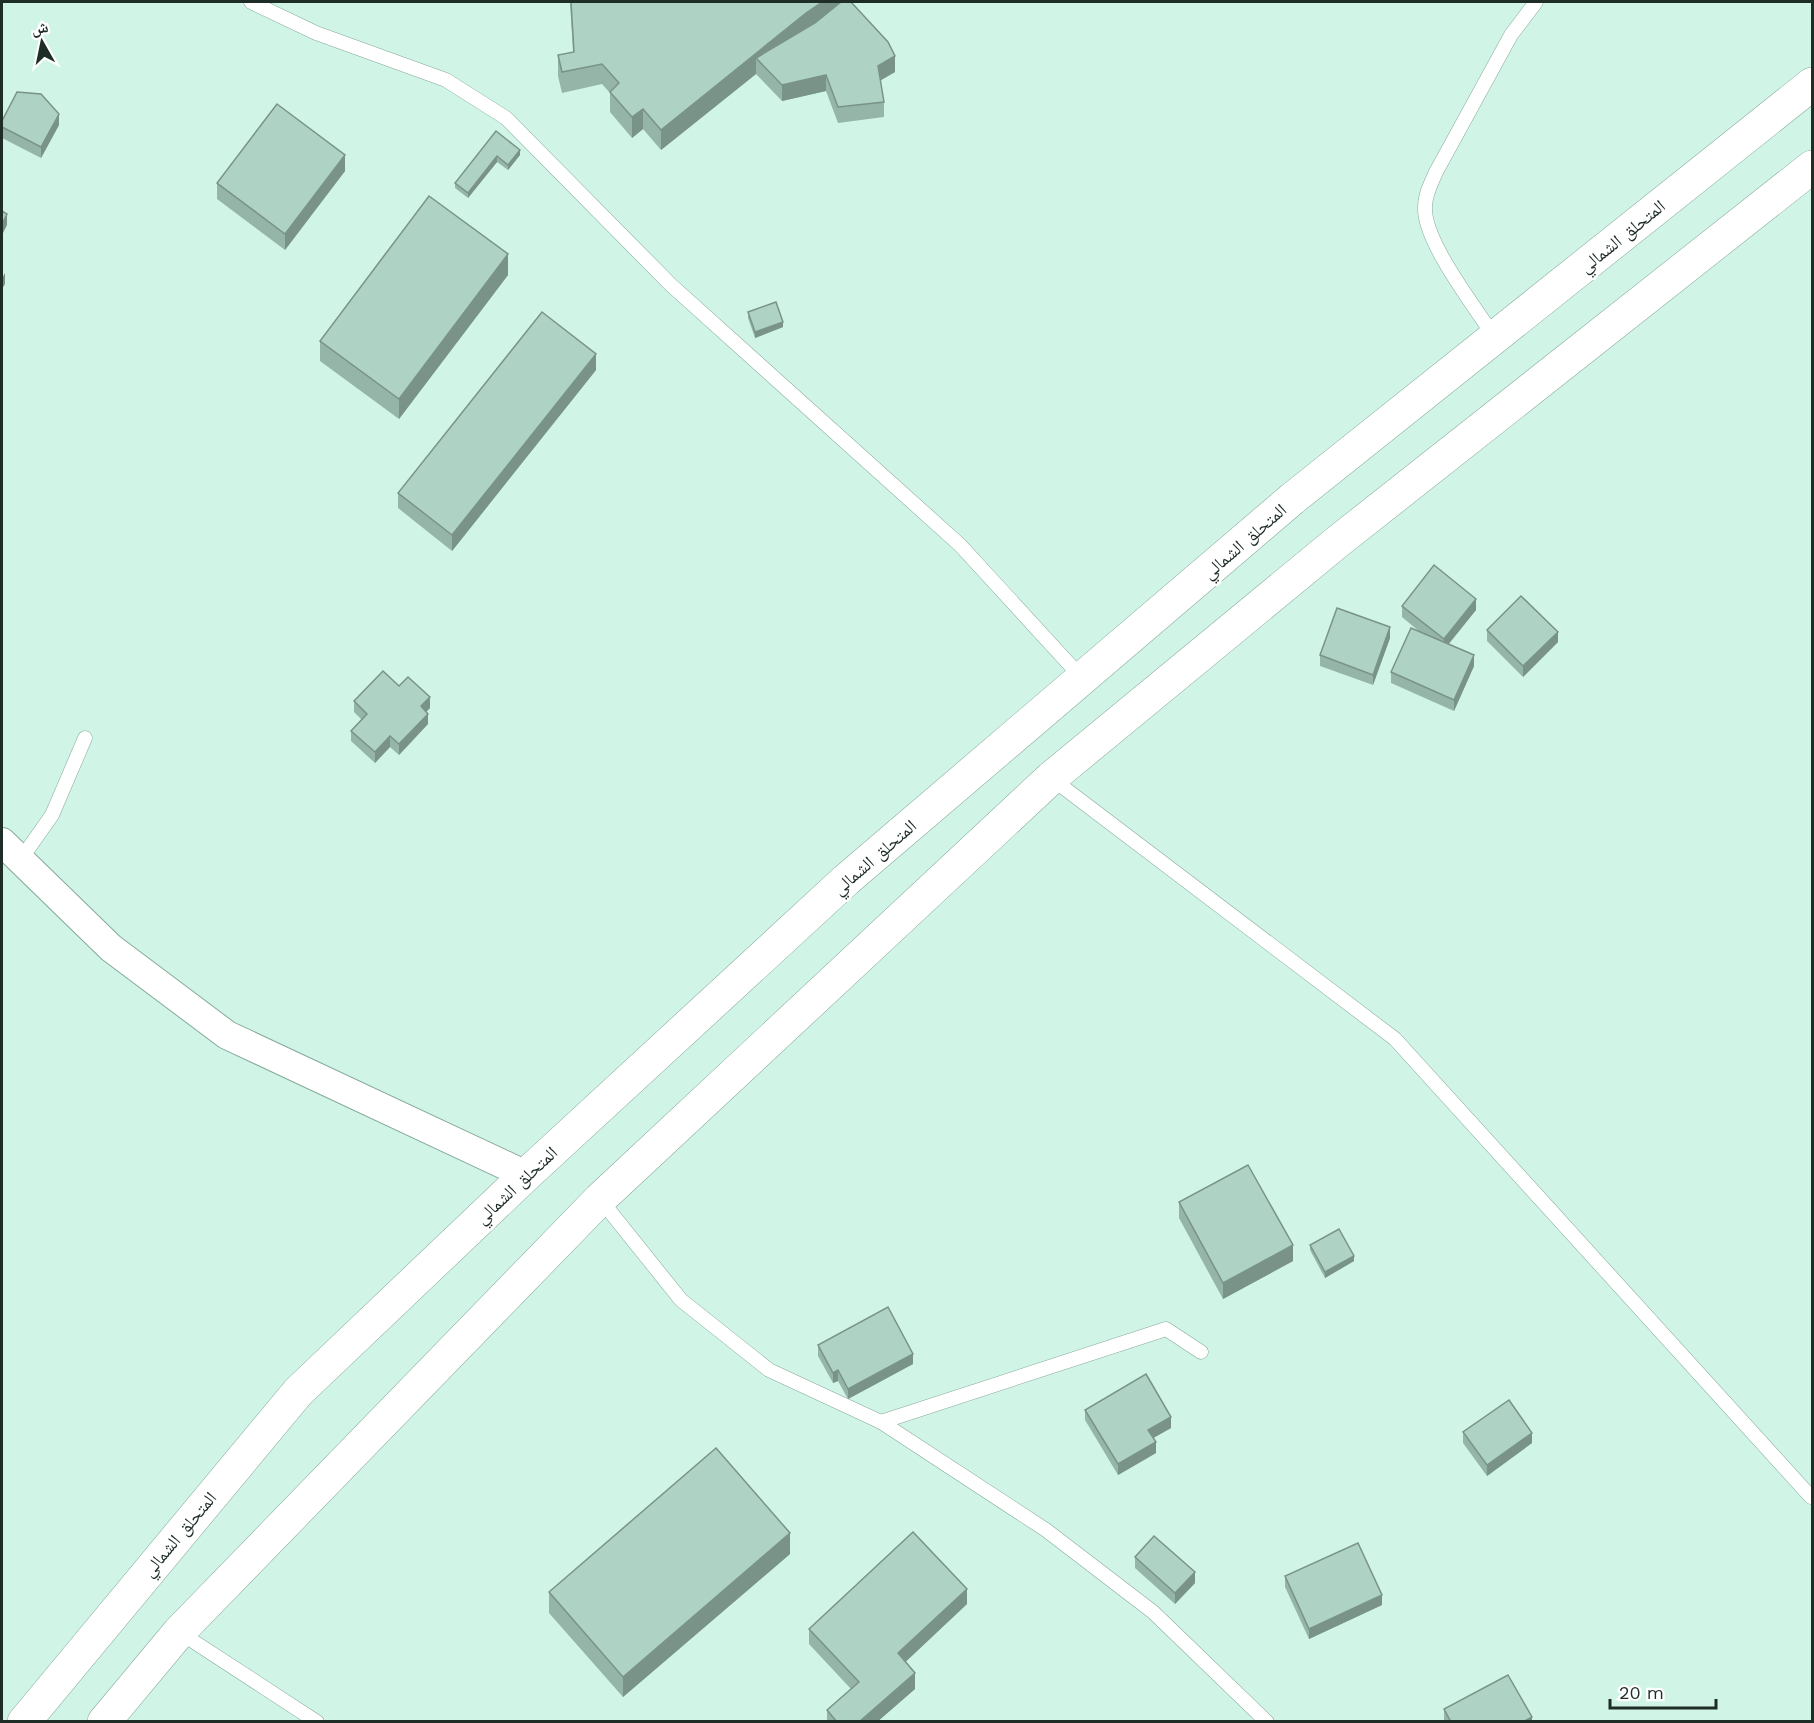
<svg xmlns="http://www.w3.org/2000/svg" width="1814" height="1723" viewBox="0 0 1814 1723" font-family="'Work Sans','Noto Naskh Arabic',sans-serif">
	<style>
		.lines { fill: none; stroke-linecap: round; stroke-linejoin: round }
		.service-casing { stroke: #86a99c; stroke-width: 15 }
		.minor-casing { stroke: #86a99c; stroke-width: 30 }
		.trunk-casing { stroke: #86a99c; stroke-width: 34 }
		.service { stroke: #fff; stroke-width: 14 }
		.minor { stroke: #fff; stroke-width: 28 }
		.trunk { stroke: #fff; stroke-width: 33 }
		.wall { fill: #96b5a9 }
		.shaded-wall { fill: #7a9389 }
		.building { fill: #aed2c4; stroke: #7a9389; stroke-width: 1.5 }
		.labels { text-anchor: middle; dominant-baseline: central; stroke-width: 5; stroke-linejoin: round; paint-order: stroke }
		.street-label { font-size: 18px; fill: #1f2d27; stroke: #fff }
	</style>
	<rect width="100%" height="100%" fill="#d0f5e6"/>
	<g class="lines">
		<g class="service-casing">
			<g id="service">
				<polyline points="251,2 316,33 446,80 506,118 671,285 960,545 1082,678"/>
				<path d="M 1495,338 C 1476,308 1423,241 1425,207 C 1425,194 1431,184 1436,172 L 1511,35 L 1536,2"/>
				<polyline points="1051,778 1395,1039 1811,1497"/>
				<polyline points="21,859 52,815 85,738"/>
				<polyline points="600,1199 681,1300 769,1370 881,1422 1046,1530 1153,1612 1267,1722"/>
				<polyline points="881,1422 1166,1329 1201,1352"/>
				<polyline points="179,1632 317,1722"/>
			</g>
		</g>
		<g class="minor-casing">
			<polyline id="minor" points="2,842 111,948 227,1035 526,1175"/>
		</g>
		<g class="trunk-casing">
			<g id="trunk">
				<polyline points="24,1722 298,1392 526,1175 846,880 1292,499 1812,84"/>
				<polyline points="104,1722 179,1632 600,1199 1051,778 1336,543 1812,167"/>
			</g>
		</g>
		<use href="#service" class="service"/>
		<use href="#minor" class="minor"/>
		<use href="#trunk" class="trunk"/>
	</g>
	<g class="wall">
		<polygon points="570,2 851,2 895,72 880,80 884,102 884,117 838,123 826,91 782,101 756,74 661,150 643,129 632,138 610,112 610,93 602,84 562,93 558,76 558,55 573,52"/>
		<polygon points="2,121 59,125 41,158 2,138"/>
		<polygon points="496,131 520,155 508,170 497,162 468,198 455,188 455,183"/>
		<polygon points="345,171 285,250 217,199 217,183"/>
		<polygon points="508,275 399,419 320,361 320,341"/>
		<polygon points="748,312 783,327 755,338 748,318"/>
		<polygon points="596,370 452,551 398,508 398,493"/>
		<polygon points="1402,606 1476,610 1448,644 1474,666 1454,711 1391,683 1391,672 1420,632 1402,617"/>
		<polygon points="1487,630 1558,642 1523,677 1487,641"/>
		<polygon points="1390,638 1373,685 1320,666 1320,655"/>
		<polygon points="399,686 430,708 426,712 428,724 399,755 390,747 375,763 351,741 351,731 362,720 354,712 354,701"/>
		<polygon points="1179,1202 1293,1261 1223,1299 1179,1218"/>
		<polygon points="1310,1245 1354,1261 1325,1278 1310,1250"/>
		<polygon points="818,1345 913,1364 848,1399 838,1381 833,1383 818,1356"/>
		<polygon points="1085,1410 1171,1428 1153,1438 1156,1453 1118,1475 1085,1420"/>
		<polygon points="1463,1432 1532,1443 1487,1476 1463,1443"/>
		<polygon points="790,1554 623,1697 549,1613 549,1592"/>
		<polygon points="1135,1557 1195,1583 1175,1604 1135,1568"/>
		<polygon points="1285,1576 1382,1605 1309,1639 1285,1587"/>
		<polygon points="967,1604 905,1662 915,1689 877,1722 827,1722 827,1710 851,1689 809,1644 809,1629"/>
		<polygon points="1444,1709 1532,1722 1445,1722 1444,1720"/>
	</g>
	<g class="shaded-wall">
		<polygon points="822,2 851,2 756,58 756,74 661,150 661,130 806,13"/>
		<polygon points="895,56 895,72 878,82 878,66"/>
		<polygon points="826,75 826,91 782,101 782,85"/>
		<polygon points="643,109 643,129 632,138 632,117"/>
		<polygon points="59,114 59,125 41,158 41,147"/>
		<polygon points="520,150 520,155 508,170 508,165"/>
		<polygon points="345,155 345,171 285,250 285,234"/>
		<polygon points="497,156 497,162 468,198 468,193"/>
		<polygon points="7,214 7,225 2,235 2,224"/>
		<polygon points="508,254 508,275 399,419 399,399"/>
		<polygon points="5,273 5,284 2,289 2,278"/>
		<polygon points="783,322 783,327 755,338 755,332"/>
		<polygon points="596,354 596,370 452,551 452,535"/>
		<polygon points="1476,599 1476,610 1444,650 1444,639"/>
		<polygon points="1390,627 1390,638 1373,685 1373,675"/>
		<polygon points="1558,632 1558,642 1523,677 1523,666"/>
		<polygon points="1474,655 1474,666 1454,711 1454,700"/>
		<polygon points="430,697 430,708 421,717 421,706"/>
		<polygon points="428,714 428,724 399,755 399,744"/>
		<polygon points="390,736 390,747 375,763 375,752"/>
		<polygon points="1293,1245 1293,1261 1223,1299 1223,1283"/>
		<polygon points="1354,1256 1354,1261 1325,1278 1325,1272"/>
		<polygon points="913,1354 913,1364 848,1399 848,1389"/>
		<polygon points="838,1370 838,1381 833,1383 833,1373"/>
		<polygon points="1171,1417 1171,1428 1148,1441 1148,1430"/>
		<polygon points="1532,1433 1532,1443 1487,1476 1487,1465"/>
		<polygon points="1156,1442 1156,1453 1118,1475 1118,1464"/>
		<polygon points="790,1533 790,1554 623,1697 623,1677"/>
		<polygon points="1195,1572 1195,1583 1175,1604 1175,1593"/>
		<polygon points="967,1589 967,1604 898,1669 898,1653"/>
		<polygon points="1382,1595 1382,1605 1309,1639 1309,1629"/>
		<polygon points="915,1673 915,1689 877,1722 859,1722"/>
		<polygon points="1532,1717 1532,1722 1523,1722"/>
	</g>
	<g class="building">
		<polygon points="571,2 822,2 806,13 661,130 643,109 632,117 610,92 619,83 602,64 562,72 558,55 574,52"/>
		<polygon points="841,2 851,2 888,42 895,56 878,66 884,102 838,107 826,75 782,85 756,58 815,23"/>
		<polygon points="17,92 41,94 59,114 41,147 2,127 2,121"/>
		<polygon points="277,104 345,155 285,234 217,183"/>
		<polygon points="496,131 520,150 508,165 497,156 468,193 455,183"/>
		<polygon points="429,196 508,254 399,399 320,341"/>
		<polygon points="2,211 7,214 2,224"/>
		<polygon points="776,302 783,322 755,332 748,312"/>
		<polygon points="542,312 596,354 452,535 398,493"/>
		<polygon points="1434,565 1476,599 1444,639 1402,606"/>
		<polygon points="1521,596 1558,632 1523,666 1487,630"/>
		<polygon points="1337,608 1390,627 1373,675 1320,655"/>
		<polygon points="1411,628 1474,655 1454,700 1391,672"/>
		<polygon points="383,671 399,686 408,677 430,697 421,706 428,714 399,744 390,736 375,752 351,731 367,714 354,701"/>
		<polygon points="1248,1165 1293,1245 1223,1283 1179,1202"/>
		<polygon points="1339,1229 1354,1256 1325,1272 1310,1245"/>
		<polygon points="888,1307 913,1354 848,1389 838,1370 833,1373 818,1345"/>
		<polygon points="1146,1374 1171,1417 1148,1430 1156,1442 1118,1464 1085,1410"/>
		<polygon points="1509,1400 1532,1433 1487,1465 1463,1432"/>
		<polygon points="716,1448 790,1533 623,1677 549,1592"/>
		<polygon points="913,1532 967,1589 898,1653 915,1673 859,1722 837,1722 827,1710 859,1682 809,1629"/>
		<polygon points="1154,1536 1195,1572 1175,1593 1135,1557"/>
		<polygon points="1358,1543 1382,1595 1309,1629 1285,1576"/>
		<polygon points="1508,1675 1532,1717 1523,1722 1451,1722 1444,1709"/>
	</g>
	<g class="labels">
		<g class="street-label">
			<text transform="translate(1622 236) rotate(-39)">المتحلق الشمالي</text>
			<text transform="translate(1244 541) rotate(-41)">المتحلق الشمالي</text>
			<text transform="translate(874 857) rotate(-41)">المتحلق الشمالي</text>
			<text transform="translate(516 1185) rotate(-43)">المتحلق الشمالي</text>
			<text transform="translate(179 1534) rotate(-50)">المتحلق الشمالي</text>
		</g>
	</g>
	<rect width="1814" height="1723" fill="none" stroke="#1f2d27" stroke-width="6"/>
	<g transform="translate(42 42) rotate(351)" stroke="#ffffff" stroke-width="4.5" paint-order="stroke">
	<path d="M0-4.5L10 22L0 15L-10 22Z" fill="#1f2d27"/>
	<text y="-9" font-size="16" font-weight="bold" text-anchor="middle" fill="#1f2d27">ش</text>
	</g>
	<path d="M1610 1699v9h106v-9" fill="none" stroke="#1f2d27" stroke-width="3"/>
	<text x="1619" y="1699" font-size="18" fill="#1f2d27" stroke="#ffffff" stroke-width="4.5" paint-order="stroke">20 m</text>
</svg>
